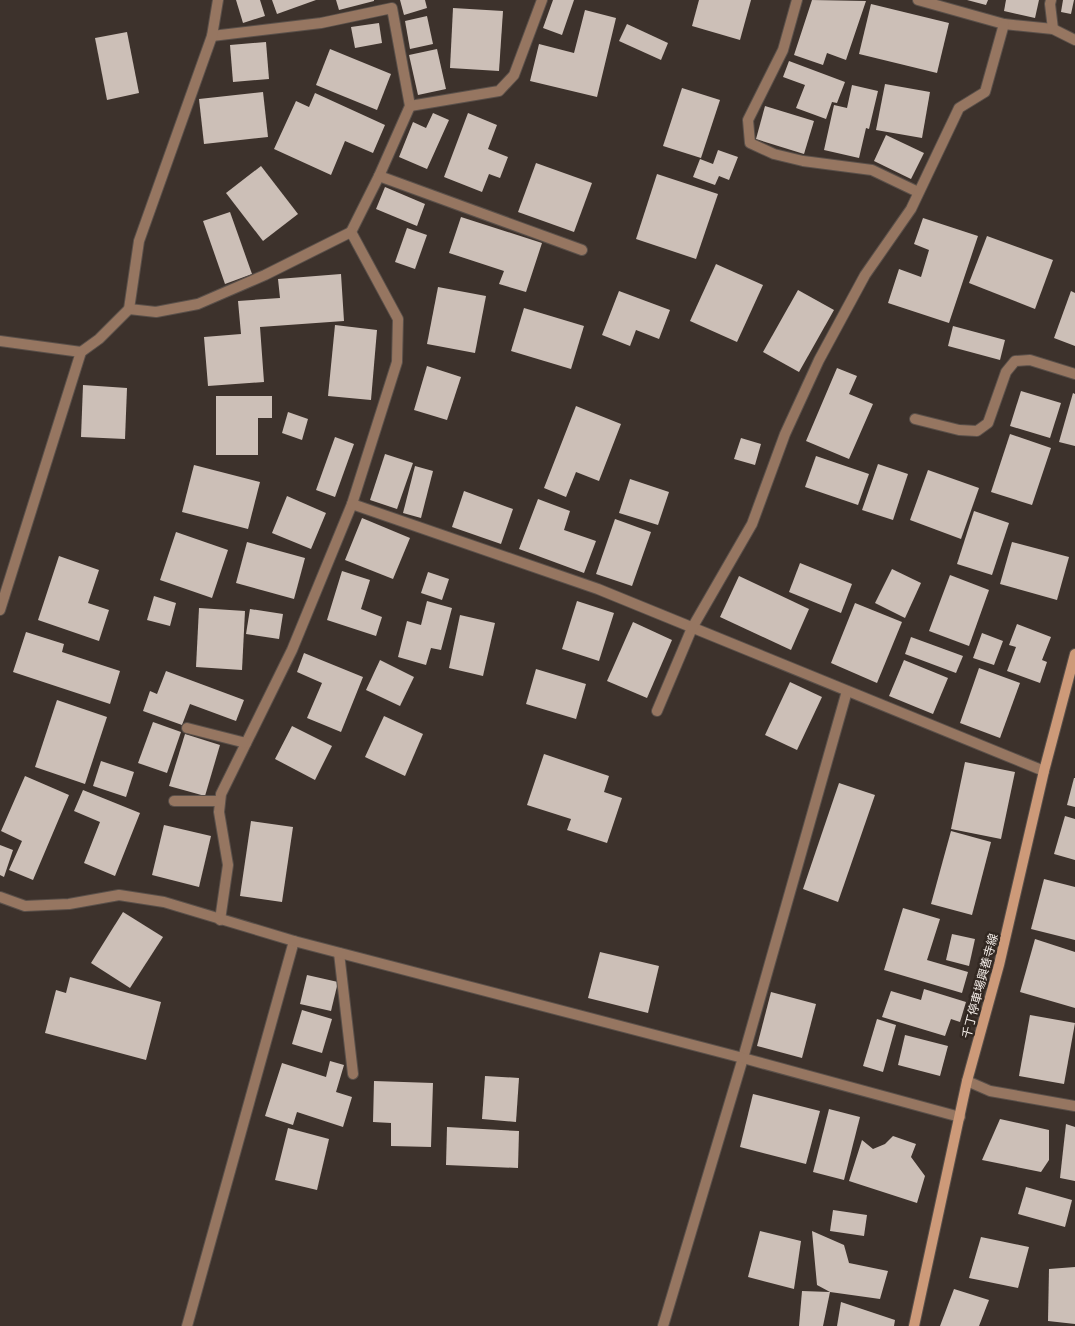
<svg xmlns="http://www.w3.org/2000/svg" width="1075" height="1326" viewBox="0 0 1075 1326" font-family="Figtree,'Noto Sans JP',sans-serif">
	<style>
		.building { fill: #ccbfb7 }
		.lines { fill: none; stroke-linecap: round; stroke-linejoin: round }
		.minor-casing { stroke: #5a504a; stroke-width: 12 }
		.tertiary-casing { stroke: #5a504a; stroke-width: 12 }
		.secondary-casing { stroke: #5a504a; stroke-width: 12 }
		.minor { stroke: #967661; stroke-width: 10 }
		.tertiary { stroke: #967661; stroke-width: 10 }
		.secondary { stroke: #cd9a79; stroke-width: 10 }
		.labels { text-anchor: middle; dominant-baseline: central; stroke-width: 5; stroke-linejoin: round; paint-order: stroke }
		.street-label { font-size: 12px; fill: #f4ede8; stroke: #322822 }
	</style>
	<rect width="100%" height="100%" fill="#3d322c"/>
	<g class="building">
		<polygon points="236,0 260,0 265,16 243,23"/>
		<polygon points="272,0 316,0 277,14"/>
		<polygon points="336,0 374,0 374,1 339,10"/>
		<polygon points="400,0 425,0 427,8 404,15"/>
		<polygon points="553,0 574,0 562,35 543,28"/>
		<polygon points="699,0 751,0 740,40 692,26"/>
		<polygon points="812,0 866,1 846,60 827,53 823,65 794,55"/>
		<polygon points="967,0 988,0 986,5"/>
		<polygon points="1006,0 1039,0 1035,18 1004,11"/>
		<polygon points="1063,0 1074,0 1071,14 1061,12"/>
		<polygon points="871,4 949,23 937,73 859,54"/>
		<polygon points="453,8 503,11 499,71 450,68"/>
		<polygon points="585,10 616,18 597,97 530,81 539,44 574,53"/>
		<polygon points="427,16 433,44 410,49 405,21"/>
		<polygon points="379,23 382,43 355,48 351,27"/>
		<polygon points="627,24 668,43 661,60 619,41"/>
		<polygon points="127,32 139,93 107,100 95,38"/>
		<polygon points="266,42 269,79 233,82 230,45"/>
		<polygon points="330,49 391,74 377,110 316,85"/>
		<polygon points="437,49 446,89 418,95 409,55"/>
		<polygon points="789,61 845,82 837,103 832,102 826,119 796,108 805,85 783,77"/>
		<polygon points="885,84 930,92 922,138 876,130"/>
		<polygon points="852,85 878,91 869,129 866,128 859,158 824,150 834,105 847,108"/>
		<polygon points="682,88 720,100 701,158 663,146"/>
		<polygon points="263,92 268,137 204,144 199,99"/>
		<polygon points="315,93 385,125 373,153 345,141 331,175 274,149 296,101 309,107"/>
		<polygon points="765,106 814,121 804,154 756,139"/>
		<polygon points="433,113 449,120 427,169 399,157 413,122 426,128"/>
		<polygon points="468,113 497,125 488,149 508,157 500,178 489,174 482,192 444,177"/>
		<polygon points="886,135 924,153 911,179 874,161"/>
		<polygon points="718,150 738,157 729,180 719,176 715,185 693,177 700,159 713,164"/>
		<polygon points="536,163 592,183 574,232 518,212"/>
		<polygon points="261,166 298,214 263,241 226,193"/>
		<polygon points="657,174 718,194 696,259 636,239"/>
		<polygon points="385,187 425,204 417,226 376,209"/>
		<polygon points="230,212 252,274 225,284 203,221"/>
		<polygon points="461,217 542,243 526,292 499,284 504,271 449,253"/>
		<polygon points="923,218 978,236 949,323 888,303 899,269 921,277 929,250 914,244"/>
		<polygon points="407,228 427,235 415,269 395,262"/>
		<polygon points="987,236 1053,260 1035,309 969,283"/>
		<polygon points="716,264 763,285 737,342 690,321"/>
		<polygon points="341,274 344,321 260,327 264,382 208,386 204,337 241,334 238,301 280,298 278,279"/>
		<polygon points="438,287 486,296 475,353 427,344"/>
		<polygon points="798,290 834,310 799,372 763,352"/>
		<polygon points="619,291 670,310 659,339 636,330 630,346 602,335"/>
		<polygon points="1071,291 1075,293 1075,346 1054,338"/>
		<polygon points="524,308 584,326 571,369 511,351"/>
		<polygon points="335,325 377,330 371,400 328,396"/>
		<polygon points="953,326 1005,340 1000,360 948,346"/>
		<polygon points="427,366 461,377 447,420 414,410"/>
		<polygon points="837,368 857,376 849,394 873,404 849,459 806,441"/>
		<polygon points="83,385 127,388 125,439 81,437"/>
		<polygon points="1021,391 1061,403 1050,438 1010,426"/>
		<polygon points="1073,393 1075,394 1075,446 1059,442"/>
		<polygon points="216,396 272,396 272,418 258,418 258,455 216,455"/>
		<polygon points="576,406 621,424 599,481 576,472 566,497 544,488"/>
		<polygon points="288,412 308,419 302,440 282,433"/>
		<polygon points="1010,434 1051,448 1032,505 991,492"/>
		<polygon points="335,437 354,444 335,497 316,490"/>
		<polygon points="741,438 761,444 755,465 734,459"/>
		<polygon points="385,454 413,463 397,509 370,500"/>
		<polygon points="816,456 869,474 858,505 805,487"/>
		<polygon points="878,464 908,474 893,520 862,510"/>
		<polygon points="194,465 260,482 248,529 182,512"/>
		<polygon points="415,466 433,471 421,518 403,513"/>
		<polygon points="928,470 979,488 961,539 910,520"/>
		<polygon points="630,479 669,492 658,525 619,513"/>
		<polygon points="464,491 513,509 501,544 452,527"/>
		<polygon points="287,496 326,513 311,549 272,533"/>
		<polygon points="538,499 570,511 564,530 596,541 584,573 519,549"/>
		<polygon points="974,511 1009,523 992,575 957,564"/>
		<polygon points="362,518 410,538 393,579 345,560"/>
		<polygon points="615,519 651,532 632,586 596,574"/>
		<polygon points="176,532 228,550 212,598 160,580"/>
		<polygon points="247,542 305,558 294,599 236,583"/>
		<polygon points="1012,542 1069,557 1057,600 1000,584"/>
		<polygon points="59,556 99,570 88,603 109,610 99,641 38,620"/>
		<polygon points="800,563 852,584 841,613 789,592"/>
		<polygon points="892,569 921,583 905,618 875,603"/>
		<polygon points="342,571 370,580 361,609 382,617 376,636 327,620"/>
		<polygon points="428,572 449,579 442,600 421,593"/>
		<polygon points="950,575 989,590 969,646 929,631"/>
		<polygon points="739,576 809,609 791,650 720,617"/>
		<polygon points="154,596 176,603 170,626 147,620"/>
		<polygon points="427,601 452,608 441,650 431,648 426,665 398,657 407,621 421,625"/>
		<polygon points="577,601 614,613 599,661 562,649"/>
		<polygon points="855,603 902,622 877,683 831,663"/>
		<polygon points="199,608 245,611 242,670 196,667"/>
		<polygon points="250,609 283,614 279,639 246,634"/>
		<polygon points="460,615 495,623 483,676 449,668"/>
		<polygon points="633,622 672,640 647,698 607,681"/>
		<polygon points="1017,624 1051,637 1042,660 1047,662 1040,683 1007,671 1016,647 1009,645"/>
		<polygon points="26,632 64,644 62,652 120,671 110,704 13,672"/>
		<polygon points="982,633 1003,641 994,665 973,658"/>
		<polygon points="911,637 963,656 956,673 905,654"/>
		<polygon points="304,653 363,677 341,732 307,718 322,683 297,672"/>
		<polygon points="380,660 414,677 400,706 366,690"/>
		<polygon points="904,660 948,678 933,714 889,696"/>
		<polygon points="979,668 1020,683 1000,738 960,723"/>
		<polygon points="536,669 586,684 576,719 526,704"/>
		<polygon points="166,671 244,700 236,721 190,704 182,725 143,711 150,691 157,694"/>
		<polygon points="790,682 822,697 797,750 765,735"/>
		<polygon points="57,700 107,717 85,784 35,767"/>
		<polygon points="384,716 423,734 405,776 365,757"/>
		<polygon points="153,722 181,732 167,773 138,763"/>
		<polygon points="292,726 332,746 315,780 275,759"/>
		<polygon points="185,734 220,745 205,796 169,786"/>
		<polygon points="544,754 609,776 604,792 622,798 607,843 567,830 571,819 527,805"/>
		<polygon points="101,761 134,772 126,797 93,786"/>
		<polygon points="965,762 1015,772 1001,839 951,829"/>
		<polygon points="25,776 69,795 33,880 9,870 22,841 1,831"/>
		<polygon points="1074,778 1075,778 1075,807 1067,805"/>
		<polygon points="839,783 875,795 838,902 803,889"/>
		<polygon points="83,790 140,813 115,876 84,863 100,822 74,811"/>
		<polygon points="1065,816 1075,819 1075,860 1054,854"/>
		<polygon points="251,821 293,827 282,902 240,896"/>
		<polygon points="164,825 211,836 199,887 152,875"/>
		<polygon points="951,831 991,842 972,915 931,904"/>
		<polygon points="0,845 13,850 4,877 0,875"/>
		<polygon points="1044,879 1075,887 1075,940 1031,929"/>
		<polygon points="903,908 940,919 927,960 968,972 962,993 884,970"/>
		<polygon points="123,912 163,937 130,988 91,963"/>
		<polygon points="952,934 975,939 969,966 946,960"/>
		<polygon points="1035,939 1075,952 1075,1008 1020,992"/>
		<polygon points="600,952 659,966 648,1013 588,998"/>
		<polygon points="307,975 338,982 331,1011 300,1004"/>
		<polygon points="70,977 161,1002 146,1060 45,1033 56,990 66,993"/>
		<polygon points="924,989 966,1002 960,1022 951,1019 945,1036 882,1017 891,991 921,1000"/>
		<polygon points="771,992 816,1004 802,1058 757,1046"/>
		<polygon points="302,1010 332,1019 322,1053 292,1044"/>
		<polygon points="1030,1015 1075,1023 1064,1084 1019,1076"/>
		<polygon points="877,1019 896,1025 883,1072 863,1066"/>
		<polygon points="905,1035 948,1046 940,1076 898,1065"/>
		<polygon points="330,1061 344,1065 336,1092 352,1097 343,1127 297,1112 293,1125 265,1116 282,1063 326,1077"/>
		<polygon points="485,1076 519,1078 516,1122 482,1119"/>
		<polygon points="374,1081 433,1083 431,1147 391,1146 391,1123 373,1122"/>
		<polygon points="753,1094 820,1111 806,1164 740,1147"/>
		<polygon points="829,1109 860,1117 844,1180 813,1172"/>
		<polygon points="1000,1119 1049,1130 1049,1160 1041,1172 982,1160"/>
		<polygon points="1066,1124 1075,1127 1075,1181 1060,1178"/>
		<polygon points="447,1127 519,1131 518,1168 446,1165"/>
		<polygon points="288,1128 329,1139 317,1190 275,1180"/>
		<polygon points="893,1136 916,1144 911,1157 925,1176 917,1203 849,1181 862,1140 873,1149 885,1144"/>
		<polygon points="1026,1187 1072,1200 1065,1227 1018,1214"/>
		<polygon points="833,1210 867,1215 864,1236 830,1231"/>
		<polygon points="760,1231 801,1241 794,1289 748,1277"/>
		<polygon points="812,1231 844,1245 849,1263 888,1271 880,1299 830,1292 817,1285"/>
		<polygon points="981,1237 1029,1247 1018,1288 969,1278"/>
		<polygon points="1075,1267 1075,1324 1048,1321 1049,1269"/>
		<polygon points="954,1289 989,1300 979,1326 940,1326"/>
		<polygon points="802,1291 830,1292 823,1326 799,1326"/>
		<polygon points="841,1302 895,1320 894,1326 837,1326"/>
	</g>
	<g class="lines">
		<g class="minor-casing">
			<g id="minor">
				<polyline points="797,0 783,50 748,120 750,143 774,154 803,161 872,170 918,192"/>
				<polyline points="918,0 1004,24 1053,29 1075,40"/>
				<polyline points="1051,0 1050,4 1053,29"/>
				<polyline points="212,36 321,23 392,8 410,106 379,176 351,232 398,319 397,362 352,504 292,650 221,794 219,812 228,865 220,920"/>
				<polyline points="410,106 499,91 514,75 542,0"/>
				<polyline points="379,176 582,250"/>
				<polyline points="129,309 156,312 198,304 265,275 351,232"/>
				<polyline points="81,352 99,339 129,309 139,241 212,36 218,0"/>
				<polyline points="915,419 959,430 977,431 988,423 1006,372 1015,361 1030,360 1075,374"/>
				<polyline points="352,504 598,589 1044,771"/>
				<polyline points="657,711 692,628 752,524 785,434 819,360 865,275 911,209 959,108 985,92 1004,24"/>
				<polyline points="187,728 246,743"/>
				<polyline points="174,801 220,801"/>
				<polyline points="339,953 353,1074"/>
				<polyline points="967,1081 990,1091 1075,1106"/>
				<polyline points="187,1326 294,941"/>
				<polyline points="663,1326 743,1058 847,691"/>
			</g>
		</g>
		<g class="tertiary-casing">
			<g id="tertiary">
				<polyline points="0,341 81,352 0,610"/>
				<polyline points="0,897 25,906 69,904 119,895 164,902 294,941 743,1058 960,1117"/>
			</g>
		</g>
		<g class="secondary-casing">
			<polyline id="secondary" points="914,1326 967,1081 999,965 1044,771 1075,654"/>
		</g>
		<use href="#minor" class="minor"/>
		<use href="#tertiary" class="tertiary"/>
		<use href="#secondary" class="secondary"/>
	</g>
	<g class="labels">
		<g class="street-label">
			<text transform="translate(980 986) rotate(-75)">千丁停車場興善寺線</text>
		</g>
	</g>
</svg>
